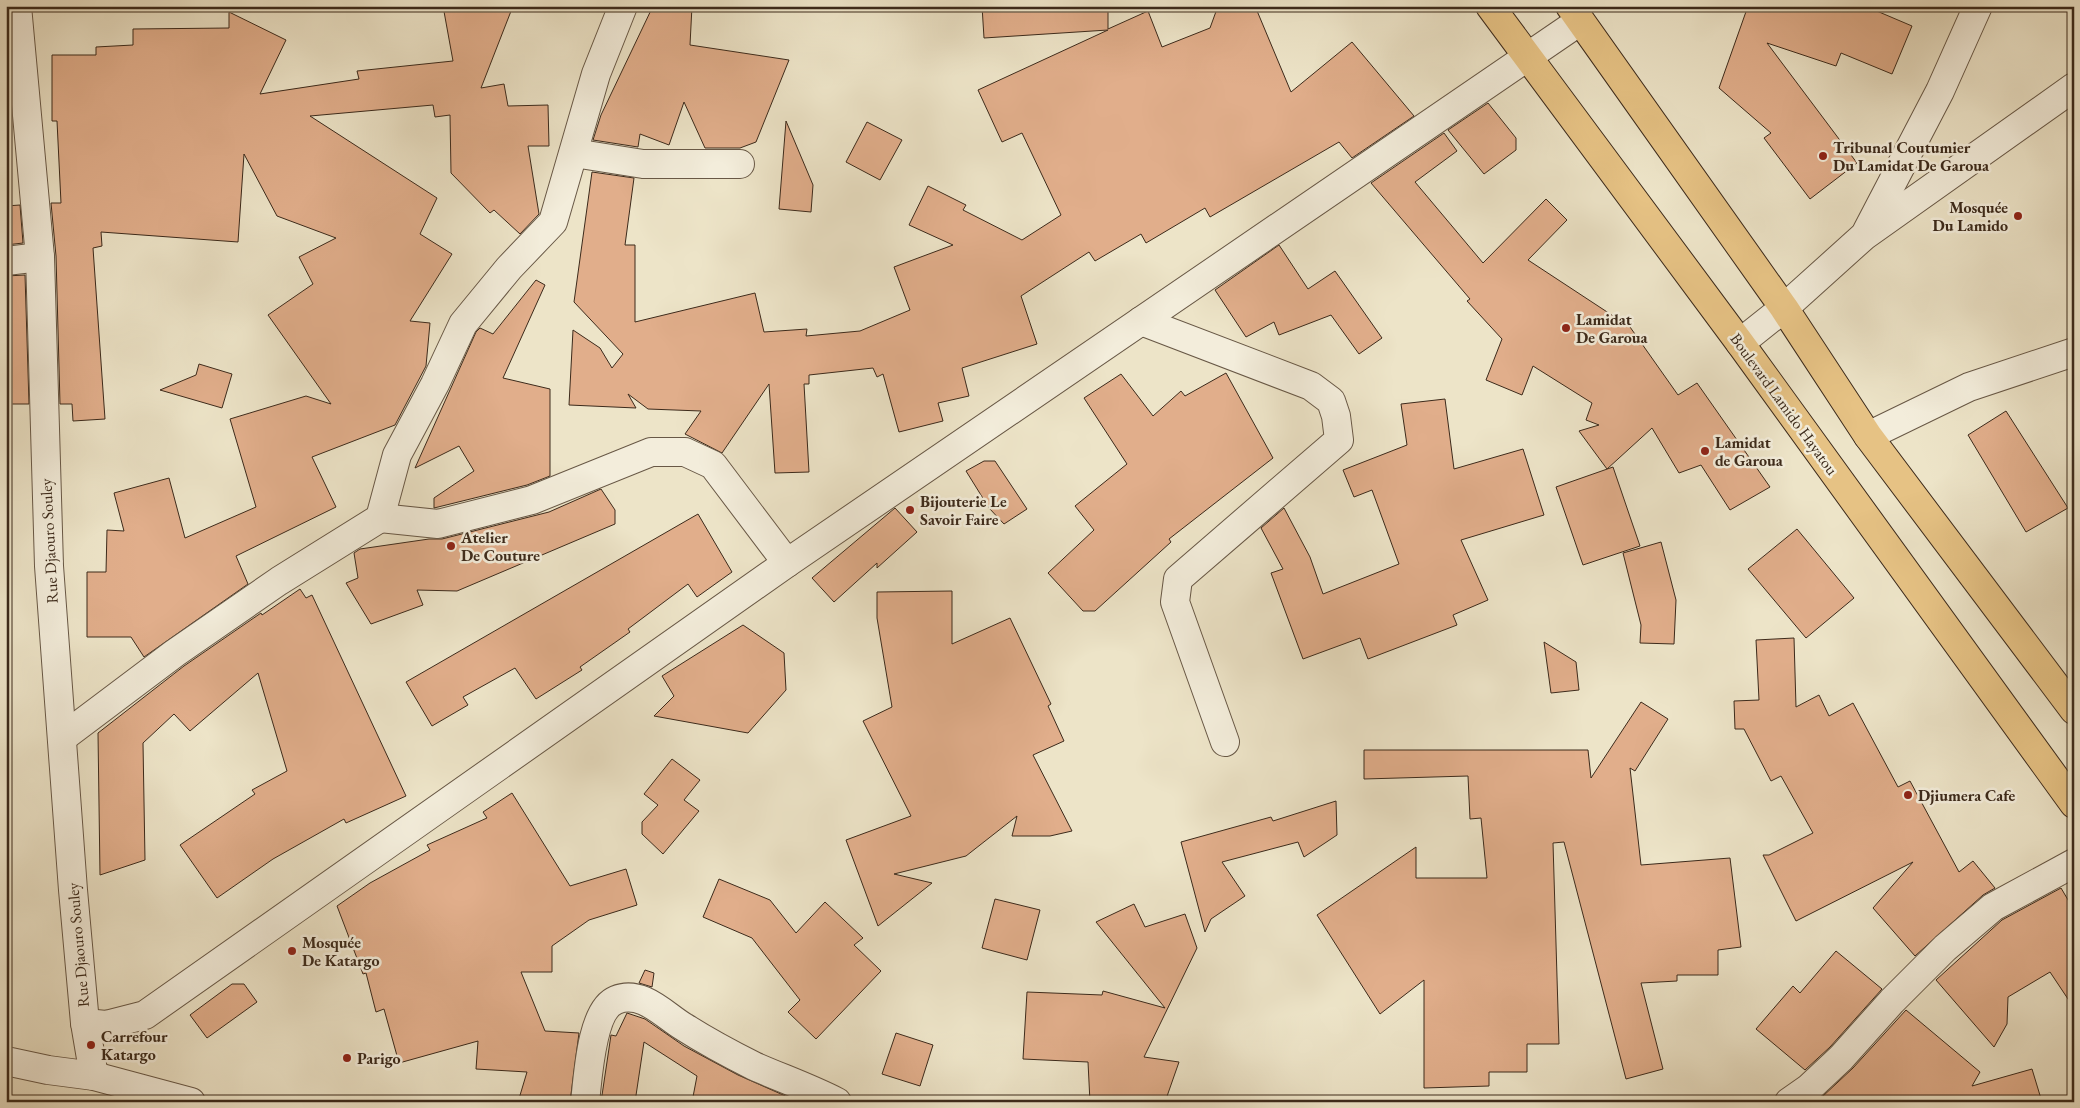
<svg xmlns="http://www.w3.org/2000/svg" width="2080" height="1108" viewBox="0 0 2080 1108" font-family="'EB Garamond',serif">
	<style>
		.building { fill: #e1ae8b; stroke: #3c2a1b }
		.lines { fill: none; stroke-linecap: round; stroke-linejoin: round }
		.minor-casing { stroke: #685846; stroke-width: 30 }
		.major-casing { stroke: #3c2a1b; stroke-width: 30 }
		.minor { stroke: #f3eddb; stroke-width: 28 }
		.major { stroke: #e6c284; stroke-width: 28 }
		.poi-dot { fill: #8f2418; stroke: #f3eddb; stroke-width: 2 }
		.labels { text-anchor: middle; dominant-baseline: central; stroke-width: 5; stroke-linejoin: round; paint-order: stroke }
		.poi-label { font-size: 16px; font-weight: bold; fill: #3c2a1b; stroke: #f3eddb; text-anchor: start }
		.street-label { font-size: 16px; fill: #3c2a1b; stroke: #f3eddb }
	</style>
	<rect width="100%" height="100%" fill="#ede4c8"/>
	<filter id="stains"><feTurbulence type="fractalNoise" baseFrequency=".004" numOctaves="4"/><feColorMatrix values="0 0 0 0 .2 0 0 0 0 .09 0 0 0 0 .02 0 0 0 .5 -.17"/></filter>
	<radialGradient id="worn" r=".72"><stop offset=".6" stop-color="#630" stop-opacity="0"/><stop offset="1" stop-color="#630" stop-opacity=".3"/></radialGradient>
	<g class="building">
		<polygon points="443,6 513,6 481,88 504,84 508,106 548,105 549,146 528,146 539,214 520,234 494,210 490,213 451,173 450,115 435,117 433,105 310,116 437,198 420,234 452,254 410,321 430,323 426,366 395,425 312,457 336,507 236,556 248,584 144,657 131,637 87,637 87,572 106,572 107,530 124,531 114,493 169,478 185,538 256,507 230,419 306,396 331,404 268,315 313,284 299,257 336,238 277,216 244,154 238,242 101,232 102,246 93,248 105,419 73,421 72,404 60,404 56,256 51,203 61,203 57,121 52,121 52,55 96,55 96,47 133,45 133,29 229,28 229,12 286,40 260,94 359,79 357,71 453,61"/>
		<polygon points="653,6 692,6 690,45 789,60 756,142 740,148 705,148 684,102 669,145 640,134 638,147 593,140 601,115"/>
		<polygon points="982,6 1108,6 1108,29 1148,11 1162,47 1210,28 1218,6 1255,6 1291,92 1352,42 1414,116 1352,158 1339,142 1210,217 1205,208 1146,243 1141,234 1095,261 1089,252 1021,296 1037,344 962,368 969,396 938,403 943,421 899,432 883,374 877,377 873,368 809,375 809,384 804,384 809,472 775,473 769,384 722,453 685,434 701,411 648,409 628,394 636,408 569,405 573,330 600,348 612,368 623,354 574,302 592,172 634,178 625,245 635,245 635,322 755,293 764,332 807,329 806,336 860,331 910,310 894,267 953,245 909,225 928,186 966,205 963,210 1022,240 1061,215 1022,133 1002,142 978,90 1108,30 984,38"/>
		<polygon points="1748,6 1865,6 1912,26 1892,74 1841,53 1836,66 1767,43 1857,163 1810,199 1764,138 1771,133 1719,88"/>
		<polygon points="1488,103 1516,138 1516,150 1484,174 1448,130"/>
		<polygon points="786,121 813,185 811,212 779,209"/>
		<polygon points="867,122 902,140 880,180 846,162"/>
		<polygon points="1444,133 1457,151 1415,182 1483,263 1546,199 1567,220 1528,260 1630,327 1678,395 1697,383 1770,487 1730,510 1701,465 1679,473 1652,428 1607,469 1579,431 1599,425 1586,420 1592,403 1533,366 1522,395 1486,380 1502,339 1467,301 1470,299 1371,183"/>
		<polygon points="20,205 23,243 6,245 6,206"/>
		<polygon points="1279,245 1308,289 1335,271 1382,338 1359,354 1331,315 1279,335 1274,322 1246,337 1215,290"/>
		<polygon points="25,275 29,404 6,404 6,276"/>
		<polygon points="536,280 545,285 503,378 550,389 550,476 527,485 434,508 434,498 474,471 459,446 415,468 476,332 480,328 493,334"/>
		<polygon points="199,364 232,374 222,408 160,390 196,375"/>
		<polygon points="1226,373 1273,458 1169,539 1171,542 1095,611 1083,611 1048,573 1094,530 1075,506 1127,464 1084,398 1121,374 1153,416 1181,391 1185,396"/>
		<polygon points="1445,399 1454,469 1523,449 1544,515 1461,540 1488,600 1453,615 1457,625 1368,659 1360,638 1303,659 1271,573 1283,569 1261,528 1284,508 1310,557 1323,594 1399,564 1372,490 1354,497 1343,470 1407,445 1401,404"/>
		<polygon points="2006,411 2068,508 2026,532 1968,435"/>
		<polygon points="984,461 995,461 1027,509 1004,524 989,508 966,471"/>
		<polygon points="1613,467 1640,546 1583,565 1556,487"/>
		<polygon points="601,489 615,510 615,524 457,591 417,590 423,605 371,624 346,583 358,578 354,553 360,549 429,539 442,539 549,512"/>
		<polygon points="895,508 917,532 877,568 877,563 834,602 812,578"/>
		<polygon points="698,514 732,572 697,597 688,584 628,629 630,632 580,667 582,670 536,699 515,668 463,697 468,705 432,726 406,682"/>
		<polygon points="1797,529 1854,598 1806,638 1748,569"/>
		<polygon points="1661,542 1676,600 1674,644 1640,643 1641,625 1623,553"/>
		<polygon points="300,589 306,598 312,595 406,796 346,823 344,819 273,859 217,898 180,845 255,794 252,790 287,771 258,673 190,731 174,714 143,743 145,860 100,875 98,733 184,666 261,613 262,615"/>
		<polygon points="952,591 952,644 1010,618 1051,704 1048,706 1064,741 1033,755 1072,831 1050,836 1012,836 1017,816 966,856 894,874 932,883 878,926 846,840 911,816 863,721 892,707 877,618 877,592"/>
		<polygon points="743,625 784,653 786,690 748,733 654,716 674,696 662,676"/>
		<polygon points="1794,638 1796,707 1819,695 1829,716 1853,703 1898,787 1910,781 1959,872 1973,861 1995,888 1983,895 1915,956 1873,908 1913,862 1796,921 1763,855 1769,855 1813,833 1781,776 1771,781 1744,729 1735,729 1734,701 1759,700 1756,640"/>
		<polygon points="1544,642 1576,662 1579,690 1551,693"/>
		<polygon points="1641,702 1668,719 1635,771 1630,768 1641,865 1730,858 1741,947 1718,950 1718,975 1677,975 1677,981 1641,983 1663,1069 1626,1079 1564,842 1553,843 1559,1044 1527,1044 1527,1072 1489,1072 1489,1086 1424,1088 1424,980 1380,1014 1317,915 1416,847 1416,878 1487,878 1481,818 1470,819 1468,776 1364,779 1364,750 1588,750 1591,778"/>
		<polygon points="672,759 700,780 684,800 699,811 663,854 642,834 642,822 658,805 644,794"/>
		<polygon points="512,793 570,886 626,869 637,905 589,920 552,946 552,972 521,972 545,1031 579,1033 570,1102 518,1102 527,1072 476,1069 478,1041 399,1063 384,1009 376,1012 366,973 363,974 337,906 370,883 430,850 427,845 487,818 483,812"/>
		<polygon points="1336,801 1337,835 1304,857 1298,842 1222,862 1245,896 1211,919 1205,932 1181,842 1271,817 1273,821"/>
		<polygon points="719,879 770,900 796,933 825,902 863,938 854,945 881,971 816,1039 788,1012 800,1000 752,938 703,917"/>
		<polygon points="2061,888 2074,910 2074,1008 2050,972 2008,997 2007,1024 1994,1047 1936,980 2002,920"/>
		<polygon points="995,899 1040,910 1027,960 982,948"/>
		<polygon points="1134,904 1145,927 1185,914 1197,948 1144,1057 1179,1062 1165,1102 1090,1102 1088,1062 1023,1059 1027,992 1102,995 1103,991 1165,1008 1096,922"/>
		<polygon points="1836,951 1882,989 1830,1047 1805,1070 1756,1029 1793,986 1800,993"/>
		<polygon points="645,970 654,973 652,987 639,983"/>
		<polygon points="232,984 244,984 257,1002 207,1038 190,1015"/>
		<polygon points="1906,1010 1980,1072 1972,1086 2032,1069 2042,1102 1826,1102 1822,1097 1853,1068"/>
		<polygon points="627,1013 645,1019 684,1046 738,1075 799,1102 692,1102 697,1076 644,1042 635,1102 601,1102 611,1035 616,1036"/>
		<polygon points="896,1033 933,1045 920,1086 882,1074"/>
	</g>
	<g class="lines">
		<g class="minor-casing">
			<g id="minor">
				<polyline points="17,6 40,257 49,566 73,890 85,1023 94,1076"/>
				<polyline points="574,153 643,164 740,164"/>
				<polyline points="1867,231 1940,91 1978,6"/>
				<polyline points="6,261 40,257"/>
				<polyline points="1141,321 1311,386 1331,401 1336,416 1339,440 1178,579 1175,602 1225,742"/>
				<polyline points="1740,343 1784,308 1864,236 2074,87"/>
				<polyline points="1868,436 1969,387 2074,352"/>
				<polyline points="380,518 438,524 532,500 651,452 685,452 713,465 787,563"/>
				<polyline points="62,738 175,653 279,581 380,518 397,455 435,384 463,324 509,268 553,222 596,74 623,6"/>
				<polyline points="85,1023 106,1025 145,1015 787,563 1580,21"/>
				<polyline points="6,1061 48,1070 94,1076 191,1102"/>
				<path d="M 585,1102 C 588,1078 591,1010 616,1000 C 642,989 665,1016 684,1027 C 706,1041 730,1054 754,1066 C 781,1078 810,1088 837,1102"/>
				<polyline points="1789,1102 1809,1088 1841,1058 1892,1001 1945,948 1993,907 2074,863"/>
			</g>
		</g>
		<g class="major-casing">
			<g id="major">
				<polyline points="1490,6 1740,343 2074,804"/>
				<polyline points="1570,6 1784,308 1868,436 2074,710"/>
			</g>
		</g>
		<use href="#minor" class="minor"/>
		<use href="#major" class="major"/>
	</g>
	<g class="poi-dot">
		<circle cx="1823" cy="156" r="5"/>
		<circle cx="2018" cy="216" r="5"/>
		<circle cx="1566" cy="328" r="5"/>
		<circle cx="1705" cy="451" r="5"/>
		<circle cx="910" cy="510" r="5"/>
		<circle cx="451" cy="546" r="5"/>
		<circle cx="1908" cy="795" r="5"/>
		<circle cx="292" cy="951" r="5"/>
		<circle cx="91" cy="1045" r="5"/>
		<circle cx="347" cy="1058" r="5"/>
	</g>
	<g class="labels">
		<g class="poi-label">
			<text x="1833" y="147">Tribunal Coutumier<tspan x="1833" dy="18">Du Lamidat De Garoua</tspan></text>
			<text x="2008" y="207" text-anchor="end">Mosquée<tspan x="2008" dy="18">Du Lamido</tspan></text>
			<text x="1576" y="319">Lamidat<tspan x="1576" dy="18">De Garoua</tspan></text>
			<text x="1715" y="442">Lamidat<tspan x="1715" dy="18">de Garoua</tspan></text>
			<text x="920" y="501">Bijouterie Le<tspan x="920" dy="18">Savoir Faire</tspan></text>
			<text x="461" y="537">Atelier<tspan x="461" dy="18">De Couture</tspan></text>
			<text x="1918" y="795">Djiumera Cafe</text>
			<text x="302" y="942">Mosquée<tspan x="302" dy="18">De Katargo</tspan></text>
			<text x="101" y="1036">Carrefour<tspan x="101" dy="18">Katargo</tspan></text>
			<text x="357" y="1058">Parigo</text>
		</g>
		<g class="street-label">
			<text transform="translate(1784 404) rotate(54)">Boulevard Lamido Hayatou</text>
			<text transform="translate(49 541) rotate(-93)">Rue Djaouro Souley</text>
			<text transform="translate(78 945) rotate(-95)">Rue Djaouro Souley</text>
		</g>
	</g>
	<rect width="2080" height="1108" fill="none" stroke="#ede4c8" stroke-width="25"/>
	<rect x="8" y="8" width="2065" height="1093" fill="none" stroke="#3c2a1b" stroke-width="2.5"/>
	<rect x="12" y="12" width="2055" height="1083" fill="none" stroke="#3c2a1b"/>
	<rect width="100%" height="100%" filter="url(#stains)"/>
	<rect width="100%" height="100%" fill="url(#worn)"/>
</svg>
